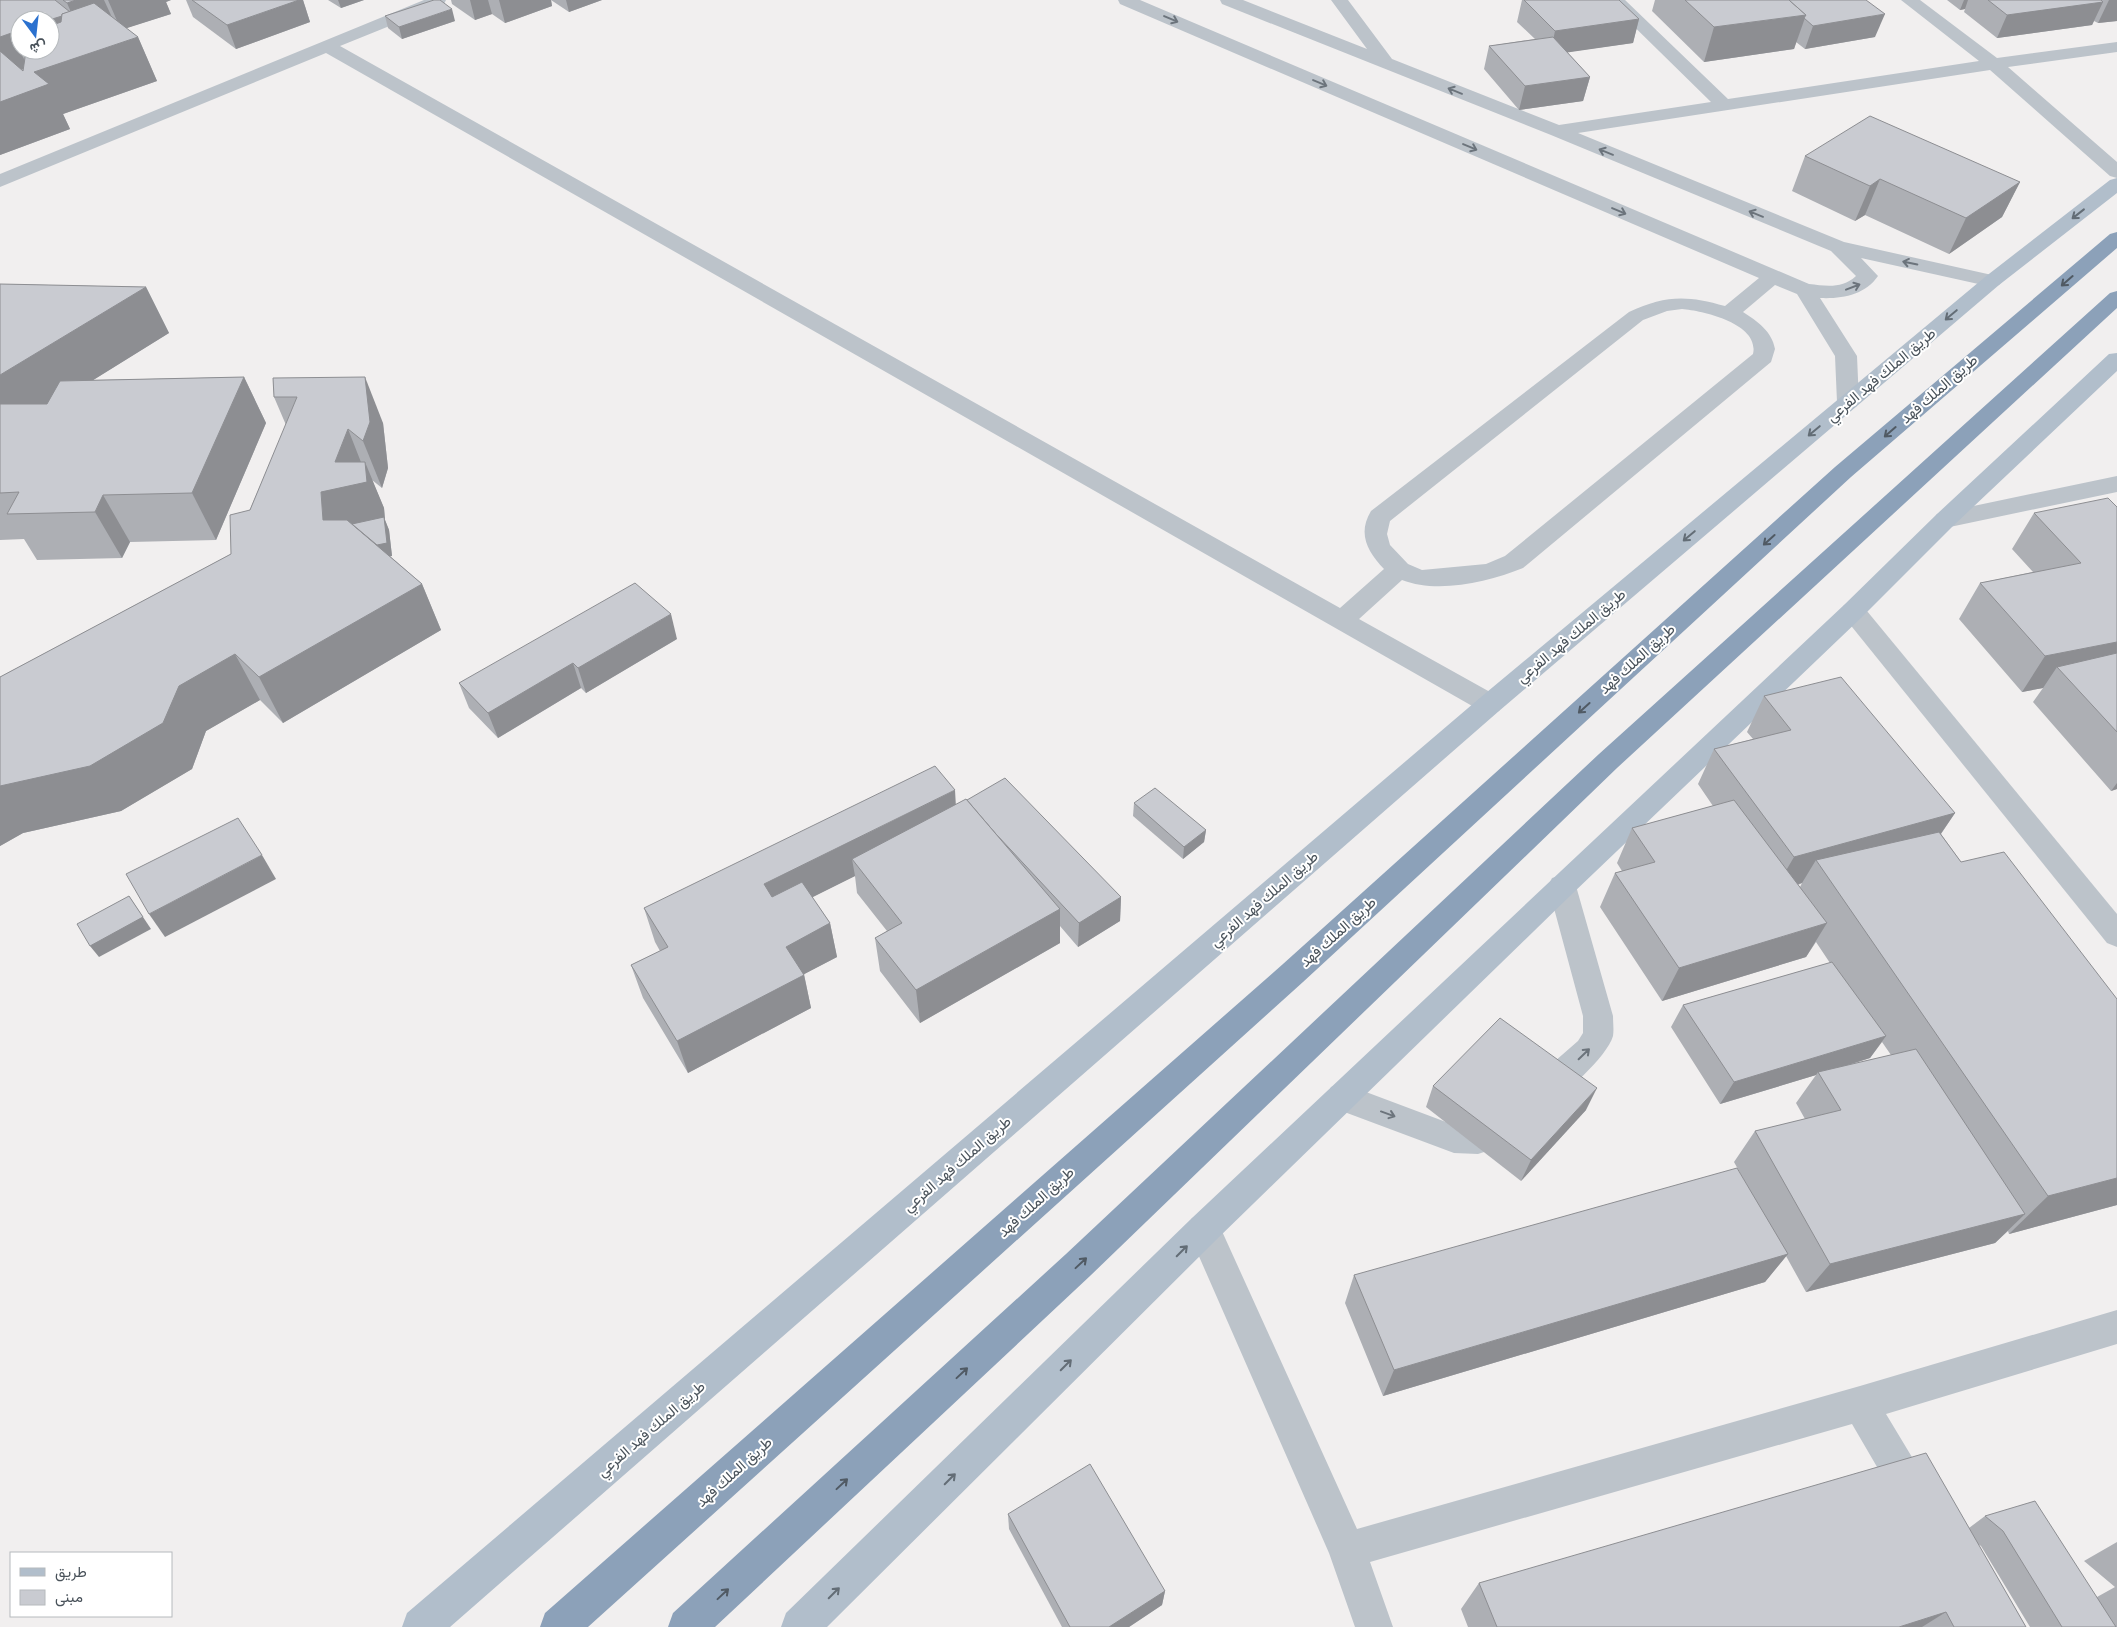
<svg xmlns="http://www.w3.org/2000/svg" width="2117" height="1627" viewBox="0 0 2117 1627" font-family="Karla,Vazirmatn,sans-serif">
	<style>
		.lines { fill: none; stroke-linecap: round; stroke-linejoin: round }
		.minor { fill: #bcc3ca; fill-rule: evenodd }
		.major { fill: #b1becb; fill-rule: evenodd }
		.highway { fill: #8ca1b9; fill-rule: evenodd }
		.wall { fill: #adafb4; fill-rule: evenodd }
		.shaded-wall { fill: #8d8e92 }
		.building { fill: #c9cbd1; stroke: #8d8e92 }
		.oneway { stroke: #6c747c }
		.oneway2 { stroke: #636d76 }
		.oneway3 { stroke: #505a64 }
		.labels { text-anchor: middle; dominant-baseline: central; stroke-width: 4; stroke-linejoin: round; paint-order: stroke }
		.street-label { font-size: 15px; fill: #49525a; stroke: #fff }
	</style>
	<rect width="100%" height="100%" fill="#f1efef"/>
	<g class="lines">
		<g class="minor">
			<path d="M 424,0 L 446,0 L 444,4 L 340,46 L 1340,608 L 1384,569 C 1368,552 1357,534 1371,511 L 1629,312 C 1665,295 1687,295 1725,306 L 1759,278 L 1120,4 L 1118,0 L 1140,0 L 1809,284 C 1826,286 1842,289 1856,276 L 1831,251 L 1551,135 L 1222,4 L 1220,0 L 1243,0 L 1367,49 L 1331,0 L 1348,0 L 1392,59 L 1559,125 L 1711,102 L 1607,0 L 1625,0 L 1728,99 L 1979,61 L 1901,0 L 1920,0 L 1997,58 L 2117,42 L 2117,52 L 2008,67 L 2117,162 L 2117,178 L 2110,176 L 1990,70 L 1578,133 L 1844,242 L 1992,275 L 1999,277 L 2002,281 L 1999,285 L 1992,287 L 1861,258 L 1878,276 C 1865,295 1842,299 1820,298 L 1857,356 L 1859,402 L 1856,407 L 1848,409 L 1840,407 L 1837,402 L 1835,356 L 1797,294 L 1775,285 L 1743,312 C 1757,321 1772,331 1775,349 L 1771,362 L 1523,568 C 1488,582 1438,594 1402,580 L 1359,619 L 1499,697 L 1503,704 L 1499,711 L 1490,714 L 1481,711 L 326,53 L 0,187 L 0,174 ZM 1682,309 C 1704,311 1760,324 1753,354 L 1505,556 L 1486,564 L 1422,570 L 1408,564 L 1390,545 L 1387,534 L 1390,521 L 1643,320 L 1667,311 Z"/>
			<polygon points="2117,476 2117,492 1945,528 1937,526 1933,520 1937,514 1945,512"/>
			<polygon points="1853,602 1862,605 2117,914 2117,947 2107,943 1844,617 1841,611 1844,605"/>
			<path d="M 1562,875 L 1572,878 L 1576,886 L 1613,1016 C 1613,1022 1614,1030 1613,1036 C 1607,1057 1562,1098 1542,1106 L 1531,1102 L 1526,1092 L 1531,1082 L 1578,1041 L 1583,1033 L 1583,1016 L 1548,886 L 1552,878 Z"/>
			<polygon points="1342,1083 1454,1125 1478,1126 1500,1115 1511,1119 1516,1129 1511,1139 1505,1145 1478,1154 1454,1153 1331,1107 1326,1097 1331,1087"/>
			<polygon points="1204,1214 1216,1218 1357,1529 1860,1386 2117,1310 2117,1344 1886,1414 1927,1482 1932,1495 1927,1508 1914,1513 1901,1508 1852,1424 1370,1562 1393,1627 1355,1627 1329,1553 1187,1229 1192,1218"/>
		</g>
		<g class="major">
			<polygon points="2117,178 2117,193 1999,285 1499,711 450,1627 402,1627 407,1613 1481,697 1985,277 2110,180"/>
			<polygon points="2117,353 2117,371 1953,526 1862,617 1572,894 1216,1240 827,1627 781,1627 786,1613 1192,1218 1844,605 1937,514 2109,354"/>
		</g>
		<g class="highway">
			<polygon points="2117,232 2117,248 1851,477 1303,982 588,1627 540,1627 545,1613 1283,964 1835,467 2110,234"/>
			<polygon points="2117,291 2117,308 1617,768 1090,1276 715,1627 668,1627 673,1613 1066,1254 1599,754 2110,293"/>
		</g>
	</g>
	<g class="wall">
		<path d="M 0,0 L 171,0 L 166,2 L 171,14 L 126,28 L 138,37 L 157,81 L 63,114 L 70,129 L 0,155 ZM 20,20 L 50,50 L 20,50 Z"/>
		<polygon points="186,0 303,0 310,22 236,49 193,17"/>
		<polygon points="328,0 364,0 341,8"/>
		<polygon points="451,0 602,0 569,12 551,0 552,6 505,23 492,14 475,20 452,4"/>
		<polygon points="1522,0 1619,0 1639,19 1633,43 1567,52 1590,77 1583,101 1519,110 1484,69 1489,46 1535,39 1517,22"/>
		<polygon points="1655,0 1866,0 1875,37 1805,49 1796,42 1794,49 1704,62 1652,11"/>
		<polygon points="1947,0 2117,0 2117,21 2098,23 2094,21 2092,25 1997,38 1964,12 1965,9 1960,10"/>
		<polygon points="385,16 455,21 402,39 388,28"/>
		<polygon points="1805,156 2020,182 2002,217 1949,254 1865,215 1855,221 1792,191"/>
		<polygon points="0,284 146,287 169,333 93,380 244,377 266,423 216,540 130,542 122,558 37,560 24,539 0,540"/>
		<polygon points="273,378 383,423 388,468 382,488 372,480 384,508 385,520 389,530 392,556 390,556 422,584 441,630 283,723 260,700 206,731 192,769 121,811 23,833 0,846 0,677 231,554 286,425 274,397"/>
		<polygon points="2117,507 2117,789 2111,791 2033,702 2043,688 2022,692 1959,619 1980,583 2033,572 2012,549 2034,513"/>
		<polygon points="677,639 586,693 581,688 498,738 469,708 459,683"/>
		<path d="M 1764,696 L 1955,813 L 1941,834 L 1961,862 L 2117,999 L 2117,1205 L 2009,1234 L 2008,1231 L 1995,1243 L 1806,1292 L 1786,1256 L 1765,1282 L 1383,1396 L 1345,1303 L 1354,1275 L 1749,1189 L 1734,1162 L 1755,1131 L 1805,1119 L 1796,1103 L 1816,1075 L 1720,1104 L 1671,1027 L 1683,1005 L 1830,963 L 1816,942 L 1806,957 L 1662,1001 L 1600,907 L 1615,873 L 1622,871 L 1617,863 L 1632,828 L 1713,806 L 1698,784 L 1714,749 L 1753,739 L 1747,732 ZM 1802,883 L 1800,887 L 1798,885 ZM 1882,1042 L 1891,1055 L 1849,1065 L 1870,1058 Z"/>
		<polygon points="1134,803 1206,830 1204,842 1183,859 1133,816"/>
		<polygon points="956,805 1121,897 1120,921 1078,947 1060,926 1060,943 920,1023 880,971 875,938 887,931 857,893 855,876 812,897 830,923 837,957 804,974 811,1008 688,1073 643,998 631,965 660,951 655,942 644,908"/>
		<polygon points="1433,1086 1586,1110 1521,1181 1426,1107"/>
		<polygon points="1008,1514 1165,1591 1162,1605 1129,1627 1062,1627 1009,1529"/>
		<polygon points="1985,1516 2097,1597 2115,1587 2084,1561 2117,1542 2117,1627 2030,1627 1981,1546 1978,1544 2026,1627 1468,1627 1461,1609 1479,1583 1969,1528"/>
	</g>
	<g class="shaded-wall">
		<polygon points="76,0 104,0 116,26 82,37 67,3"/>
		<polygon points="108,0 171,0 166,2 171,14 121,30"/>
		<polygon points="299,0 303,0 310,22 236,49 227,25"/>
		<polygon points="338,0 364,0 341,8"/>
		<polygon points="470,0 488,0 492,14 475,20"/>
		<polygon points="499,0 551,0 552,6 505,23"/>
		<polygon points="566,0 602,0 569,12"/>
		<polygon points="1964,0 1968,0 1965,9 1960,10"/>
		<polygon points="2109,0 2117,0 2117,21 2098,23"/>
		<polygon points="2103,2 2092,25 1997,38 2007,15"/>
		<polygon points="452,9 455,21 402,39 399,27"/>
		<polygon points="71,13 50,50 50,20"/>
		<polygon points="1885,14 1875,37 1805,49 1813,26"/>
		<polygon points="1806,15 1794,49 1704,62 1714,27"/>
		<polygon points="1639,19 1633,43 1550,55 1555,31"/>
		<polygon points="20,30 20,46 16,43 28,67 0,77 0,37"/>
		<polygon points="138,37 157,81 63,114 70,129 0,155 0,102 34,72"/>
		<polygon points="1590,77 1583,101 1519,110 1525,86"/>
		<polygon points="1880,179 1865,215 1855,221 1870,186"/>
		<polygon points="2020,182 2002,217 1949,254 1966,218"/>
		<polygon points="146,287 169,333 0,438 0,375"/>
		<polygon points="244,377 266,423 216,540 192,493"/>
		<polygon points="365,377 383,423 388,468 382,488 363,441"/>
		<polygon points="348,429 366,475 365,462 384,508 385,520 389,530 392,556 347,565 323,520 321,492 335,462"/>
		<polygon points="103,495 130,542 122,558 95,512"/>
		<polygon points="422,584 441,630 283,723 259,677"/>
		<polygon points="671,614 677,639 586,693 578,668"/>
		<polygon points="2117,642 2117,672 2057,667 2043,688 2022,692 2045,656"/>
		<polygon points="235,654 260,700 206,731 192,769 121,811 23,833 0,846 0,786"/>
		<polygon points="573,663 581,688 498,738 488,713"/>
		<polygon points="2117,783 2117,789 2111,791"/>
		<polygon points="955,790 957,825 852,859 855,876 771,918 764,884"/>
		<polygon points="1955,813 1931,848 1816,860 1802,883 1774,891 1794,857"/>
		<polygon points="1206,830 1204,842 1183,859 1184,847"/>
		<polygon points="262,855 276,879 165,937 149,914"/>
		<polygon points="129,896 151,929 99,957 90,946"/>
		<polygon points="1121,897 1120,921 1078,947 1079,923"/>
		<polygon points="1060,909 1060,943 920,1023 916,990"/>
		<polygon points="830,923 837,957 793,980 786,947"/>
		<polygon points="1827,923 1806,957 1662,1001 1679,968"/>
		<polygon points="804,975 811,1008 688,1073 677,1041"/>
		<polygon points="1886,1036 1870,1058 1819,1074 1818,1072 1816,1075 1720,1104 1734,1082"/>
		<polygon points="1597,1088 1586,1110 1521,1181 1531,1160"/>
		<polygon points="2117,1178 2117,1205 2009,1234 2048,1196"/>
		<polygon points="2025,1214 1995,1243 1806,1292 1830,1264"/>
		<polygon points="1788,1254 1765,1282 1383,1396 1394,1370"/>
		<polygon points="1165,1591 1162,1605 1129,1627 1109,1627"/>
		<polygon points="1946,1612 1922,1627 1899,1627"/>
	</g>
	<g class="building">
		<polygon points="0,0 55,0 70,12 62,14 62,16 49,20 20,20 20,30 0,37"/>
		<polygon points="63,0 76,0 67,3"/>
		<polygon points="192,0 299,0 227,25"/>
		<polygon points="434,0 440,0 452,9 399,27 385,16"/>
		<polygon points="1524,0 1619,0 1639,19 1555,31"/>
		<polygon points="1685,0 1789,0 1806,15 1714,27"/>
		<polygon points="1789,0 1866,0 1885,14 1813,26 1804,18 1806,15"/>
		<polygon points="1988,0 2101,0 2103,2 2007,15"/>
		<polygon points="94,3 138,37 34,72 49,84 0,102 0,51 23,71 26,51 24,50 50,50 50,26 61,22 62,14"/>
		<polygon points="20,36 20,46 16,43 17,37"/>
		<polygon points="1553,37 1590,77 1525,86 1489,46"/>
		<polygon points="1870,116 2020,182 1966,218 1880,179 1870,186 1805,156"/>
		<polygon points="0,284 146,287 0,375"/>
		<polygon points="244,377 192,493 103,495 95,512 7,514 19,492 0,493 0,404 47,404 60,381"/>
		<polygon points="365,377 370,422 363,441 348,429 335,462 365,462 367,482 321,492 323,520 347,520 422,584 259,677 235,654 179,686 163,723 90,766 0,786 0,677 231,554 230,515 250,510 297,397 274,397 273,378"/>
		<polygon points="2108,498 2117,507 2117,642 2045,656 1980,583 2081,563 2034,513"/>
		<polygon points="384,517 387,543 377,545 352,524"/>
		<polygon points="635,583 671,614 578,668 573,663 488,713 459,683"/>
		<polygon points="2117,653 2117,732 2057,667"/>
		<polygon points="1841,677 1955,813 1794,857 1714,749 1791,730 1764,696"/>
		<polygon points="935,766 955,790 764,884 772,897 802,882 830,923 786,947 804,975 677,1041 631,965 668,947 644,908"/>
		<polygon points="1005,778 1121,897 1079,923 996,834 967,800"/>
		<polygon points="1155,788 1206,830 1184,847 1134,803"/>
		<polygon points="966,799 1060,909 916,990 875,938 902,923 852,859"/>
		<polygon points="1734,800 1827,923 1679,968 1615,873 1655,862 1632,828"/>
		<polygon points="238,818 262,855 149,914 126,874"/>
		<polygon points="1939,832 1961,862 2004,852 2117,999 2117,1178 2048,1196 1816,860"/>
		<polygon points="129,896 143,917 90,946 77,924"/>
		<polygon points="1832,962 1886,1036 1734,1082 1683,1005"/>
		<polygon points="1500,1018 1597,1088 1531,1160 1433,1086"/>
		<polygon points="1916,1049 2025,1214 1830,1264 1755,1131 1841,1110 1818,1072"/>
		<polygon points="1737,1168 1788,1254 1394,1370 1354,1275"/>
		<polygon points="1926,1453 2026,1627 1954,1627 1946,1612 1899,1627 1497,1627 1479,1583"/>
		<polygon points="1090,1464 1165,1591 1109,1627 1070,1627 1008,1514"/>
		<polygon points="2035,1501 2116,1627 2062,1627 2003,1531 1985,1516"/>
	</g>
	<defs><path id="oneway-shaft" d="M-6 0H5M1.5-3L5.5 0L1.5 3" fill="none" stroke-width="1.6" stroke-linecap="round" stroke-linejoin="round" transform="scale(1.25)"/></defs>
	<g class="oneway">
		<use href="#oneway-shaft" transform="translate(1171 19) rotate(23)"/>
		<use href="#oneway-shaft" transform="translate(1320 83) rotate(23)"/>
		<use href="#oneway-shaft" transform="translate(1455 91) rotate(-158)"/>
		<use href="#oneway-shaft" transform="translate(1470 147) rotate(23)"/>
		<use href="#oneway-shaft" transform="translate(1606 152) rotate(-158)"/>
		<use href="#oneway-shaft" transform="translate(1619 211) rotate(23)"/>
		<use href="#oneway-shaft" transform="translate(1756 214) rotate(-158)"/>
		<use href="#oneway-shaft" transform="translate(1910 263) rotate(-168)"/>
		<use href="#oneway-shaft" transform="translate(1853 287) rotate(-21)"/>
		<use href="#oneway-shaft" transform="translate(1584 1054) rotate(-44)"/>
		<use href="#oneway-shaft" transform="translate(1388 1114) rotate(20)"/>
	</g>
	<g class="oneway2">
		<use href="#oneway-shaft" transform="translate(2078 214) rotate(142)"/>
		<use href="#oneway-shaft" transform="translate(1951 315) rotate(140)"/>
		<use href="#oneway-shaft" transform="translate(1814 431) rotate(140)"/>
		<use href="#oneway-shaft" transform="translate(1689 536) rotate(140)"/>
		<use href="#oneway-shaft" transform="translate(1182 1251) rotate(-45)"/>
		<use href="#oneway-shaft" transform="translate(1066 1365) rotate(-45)"/>
		<use href="#oneway-shaft" transform="translate(950 1479) rotate(-45)"/>
		<use href="#oneway-shaft" transform="translate(834 1593) rotate(-45)"/>
	</g>
	<g class="oneway3">
		<use href="#oneway-shaft" transform="translate(2067 281) rotate(139)"/>
		<use href="#oneway-shaft" transform="translate(1890 432) rotate(139)"/>
		<use href="#oneway-shaft" transform="translate(1769 540) rotate(138)"/>
		<use href="#oneway-shaft" transform="translate(1584 708) rotate(138)"/>
		<use href="#oneway-shaft" transform="translate(1081 1263) rotate(-43)"/>
		<use href="#oneway-shaft" transform="translate(962 1373) rotate(-43)"/>
		<use href="#oneway-shaft" transform="translate(842 1484) rotate(-43)"/>
		<use href="#oneway-shaft" transform="translate(723 1594) rotate(-43)"/>
	</g>
	<g class="labels">
		<g class="street-label">
			<text transform="translate(1881 375) rotate(-40)">طريق الملك فهد الفرعي</text>
			<text transform="translate(1939 389) rotate(-41)">طريق الملك فهد</text>
			<text transform="translate(1571 636) rotate(-40)">طريق الملك فهد الفرعي</text>
			<text transform="translate(1637 659) rotate(-42)">طريق الملك فهد</text>
			<text transform="translate(1264 899) rotate(-41)">طريق الملك فهد الفرعي</text>
			<text transform="translate(1338 932) rotate(-42)">طريق الملك فهد</text>
			<text transform="translate(957 1164) rotate(-41)">طريق الملك فهد الفرعي</text>
			<text transform="translate(1036 1202) rotate(-42)">طريق الملك فهد</text>
			<text transform="translate(651 1429) rotate(-41)">طريق الملك فهد الفرعي</text>
			<text transform="translate(734 1472) rotate(-42)">طريق الملك فهد</text>
		</g>
	</g>
	<rect x="10" y="1552" width="162" height="65" fill="#ffffff" stroke="#b6babd"/>
	<rect x="20" y="1568" width="25" height="8" fill="#b1becb" stroke="#b6babd"/>
	<text x="55" y="1577" font-size="15" fill="#49525a">طريق</text>
	<rect x="20" y="1590" width="25" height="15" fill="#c9cbd1" stroke="#b6babd"/>
	<text x="55" y="1602" font-size="15" fill="#49525a">مبنى</text>
	<g transform="translate(35 35) rotate(165)"><circle r="24" fill="#ffffff" stroke="#b6babd"/>
	<path d="M0-4L9 19L0 12L-9 19Z" fill="#2b71cf"/>
	<text y="-8" font-size="14" font-weight="bold" text-anchor="middle" fill="#49525a">ش</text>
	</g>
</svg>
